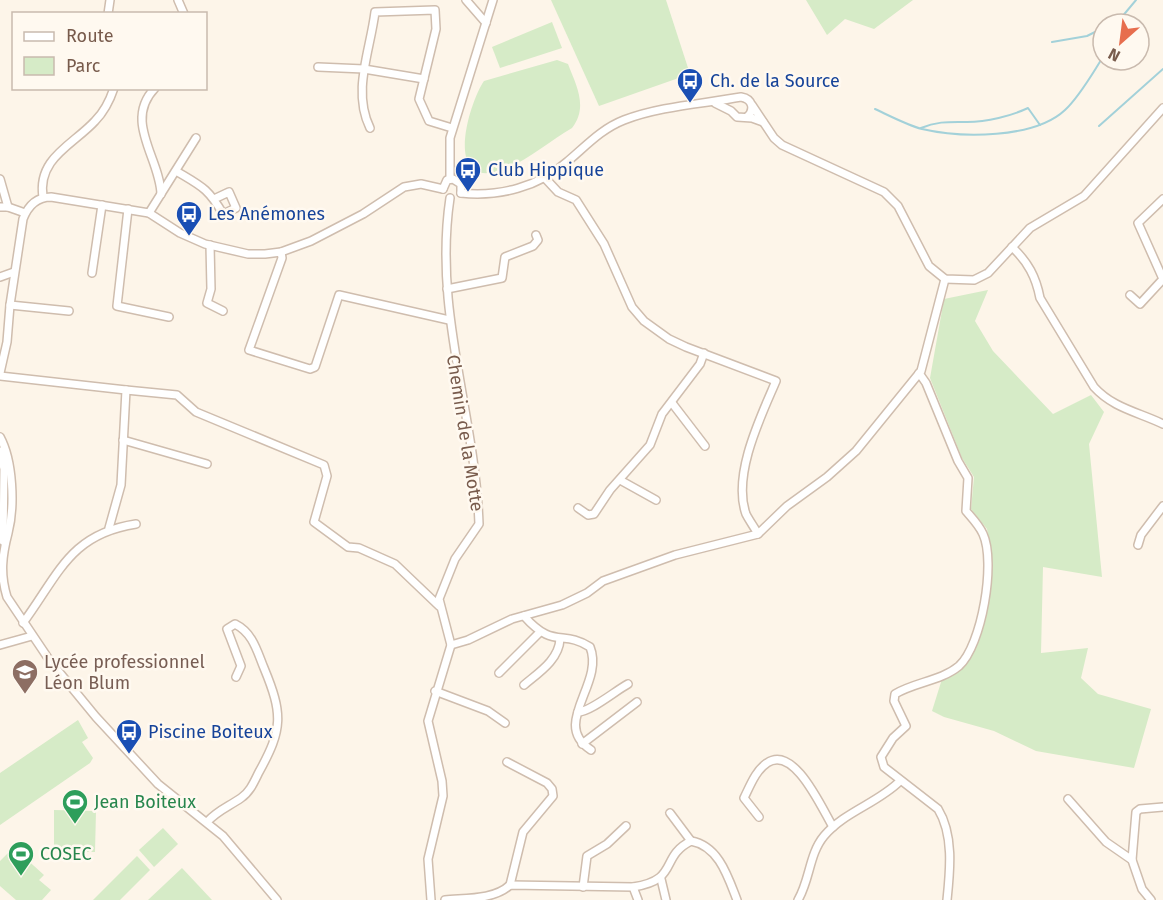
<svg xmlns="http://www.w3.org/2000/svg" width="1163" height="900" viewBox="0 0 1163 900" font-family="'Fira Sans',sans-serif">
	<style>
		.green { fill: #d6ebc7 }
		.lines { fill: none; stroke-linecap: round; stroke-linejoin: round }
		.stream { stroke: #a3d1d9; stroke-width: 2 }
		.minor-casing { stroke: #cfbdae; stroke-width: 10 }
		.minor { stroke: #fff; stroke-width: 7 }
		.labels { text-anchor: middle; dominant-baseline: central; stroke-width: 5; stroke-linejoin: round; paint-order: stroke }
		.transit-label { font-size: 18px; fill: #164399; stroke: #fff9f0; text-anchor: start }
		.street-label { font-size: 18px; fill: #785b4c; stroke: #fff9f0 }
		.education-label { font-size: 18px; fill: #785e54; stroke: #fff9f0; text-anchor: start }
		.leisure-label { font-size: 18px; fill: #27864d; stroke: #fff9f0; text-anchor: start }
	</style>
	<rect width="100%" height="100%" fill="#fdf5e9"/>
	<g class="green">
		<polygon points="551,0 666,0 690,74 599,106"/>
		<polygon points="806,0 913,0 874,29 845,19 827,35"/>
		<polygon points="552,22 562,48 500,68 492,47"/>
		<path d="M 557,60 L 568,64 C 577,87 588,107 572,128 C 549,141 520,167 495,172 C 444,184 470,101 484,81 Z"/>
		<polygon points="988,290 975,321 993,351 1053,414 1091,395 1104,412 1089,444 1102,577 1043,567 1041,653 1088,648 1081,678 1098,694 1151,709 1134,768 1036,751 994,731 944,717 932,711 942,679 964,664 985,613 992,559 987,529 971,509 974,477 962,458 930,378 944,299"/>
		<polygon points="78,720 88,738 82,742 93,758 90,763 0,825 0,773"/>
		<polygon points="54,810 96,811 95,852 83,852 79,855 54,851"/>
		<polygon points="163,828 178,844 154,867 139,850"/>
		<polygon points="9,852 18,860 23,856 44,875 39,880 51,890 42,900 16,900 0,886 0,861"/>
		<polygon points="137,856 150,870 120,900 93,900"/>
		<polygon points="182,868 212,900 148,900"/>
	</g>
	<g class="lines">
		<g class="stream">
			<polyline points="1110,24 1121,18 1136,0"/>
			<polyline points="1052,42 1087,36 1103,28"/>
			<path d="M 875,109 C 890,116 907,125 922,129 C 961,138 1034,139 1065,110 C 1080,96 1092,74 1103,57"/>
			<polyline points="1099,126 1163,69"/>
			<path d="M 921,128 C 937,121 950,122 967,122 C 987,122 1011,116 1028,108 L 1040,125"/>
		</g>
		<g class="minor-casing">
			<g id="minor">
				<polyline points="178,0 184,14"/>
				<polyline points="466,0 486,23"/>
				<polyline points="108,14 110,0"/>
				<polyline points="318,67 364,69 424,79"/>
				<path d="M 155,88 C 123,121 160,158 161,194"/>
				<polyline points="715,103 731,111 737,117 752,118 763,122"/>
				<polyline points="752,105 774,138 782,145 884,192 898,206 929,266 945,279 974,280 988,273 1030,228 1084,196 1163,108"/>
				<path d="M 370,128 C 352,91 370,52 375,12 L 435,10 L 436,29 L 419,99 L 429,121 L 452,128"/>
				<path d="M 176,171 C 201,186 208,188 223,214 L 236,208 L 229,192 L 214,199"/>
				<path d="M 544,177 L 558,192 L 576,200 L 604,244 L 632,307 L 644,321 L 669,339 L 686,347 L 776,381 C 761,416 732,475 746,514 C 749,520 754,527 758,534"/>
				<polyline points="0,179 8,207"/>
				<polyline points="450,179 450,138 493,0"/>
				<polyline points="443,189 447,180 453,179 461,184 461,193"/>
				<path d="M 461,193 C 499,197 539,187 568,161 C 586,146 601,129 624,120 C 661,106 702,104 741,97 C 753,99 755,110 747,117"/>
				<path d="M 43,197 C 37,158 73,145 95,121 C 104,112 110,100 114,88"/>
				<polyline points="1163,199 1138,223 1163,279"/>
				<polyline points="0,207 8,207 25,213"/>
				<polyline points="128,209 117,306 169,317"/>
				<polyline points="149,213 196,138"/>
				<polyline points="210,245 211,289 207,303 223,311"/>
				<path d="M 1012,247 C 1028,262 1036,277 1040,298 L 1094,387 C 1113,408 1138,412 1163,424"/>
				<polyline points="281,252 282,258 249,350 310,369 315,367 339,295 449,320"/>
				<polyline points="92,273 102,205"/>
				<polyline points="0,277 14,272"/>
				<polyline points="447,289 502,278 505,257 533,246 538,240 536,235"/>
				<polyline points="1130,295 1140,304 1163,279"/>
				<polyline points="10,305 69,311"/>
				<path d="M 0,373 L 7,342 L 10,305 L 23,219 C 28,206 36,197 51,197 L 149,213 L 180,233 L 205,244 L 248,254 L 265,254 L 281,252 L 311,241 L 363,214 L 404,187 L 421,184 L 443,189"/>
				<path d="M 919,373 L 926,383 L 958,461 L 968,478 L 966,511 C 972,518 979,525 983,534 C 996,562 982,645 959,666 C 941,681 915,682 895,694 L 894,701 L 906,726 L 893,738 L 881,757 L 884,767 L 938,809 C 954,835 950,871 947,900"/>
				<polyline points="0,376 126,390 121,485 109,528"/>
				<polyline points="126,390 177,395 196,412 324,465 327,476 314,522 348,547 359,548 395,564 439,606"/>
				<polyline points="672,403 705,446"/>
				<path d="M 0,437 C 13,461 15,506 8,533 C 2,556 0,574 7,597 L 50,661 L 96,717 L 158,784 L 223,836 L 277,900"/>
				<polyline points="123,440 207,464"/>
				<polyline points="0,451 4,469 3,541"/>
				<polyline points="620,480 656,500"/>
				<polyline points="578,508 588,515 594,514 610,490 650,445 662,414 700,364 704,353"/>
				<polyline points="1138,545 1141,535 1163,506"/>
				<path d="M 524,616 C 554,650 562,629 590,647 C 605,684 550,724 591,750"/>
				<path d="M 23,623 C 59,574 70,534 136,524"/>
				<polyline points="0,645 32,636"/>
				<polyline points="451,645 468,640 512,619 562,605 587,593 603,581 675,555 758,534 787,506 827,477 856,451 921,371 945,279"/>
				<polyline points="499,673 540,632"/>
				<path d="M 524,685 C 538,673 559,660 560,639"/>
				<polyline points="435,691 488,711 505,723"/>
				<path d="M 578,712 C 590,712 615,691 628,684"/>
				<polyline points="582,744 637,702"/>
				<polyline points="507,762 547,783 552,789 553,796 523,832 510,885"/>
				<polyline points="1068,799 1106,842 1132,860 1142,889 1151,900"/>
				<polyline points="670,813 691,841"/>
				<path d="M 759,817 L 744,798 C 750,786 756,770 767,763 C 794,744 822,809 833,827"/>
				<path d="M 207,822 C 218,810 228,807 241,798 C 250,792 254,782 259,772 C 283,729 283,714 264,668 C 257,651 253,633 235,624 L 227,629 L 241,666 L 236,677"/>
				<polyline points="1132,860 1136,812 1140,809 1163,807"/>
				<polyline points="661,879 666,900"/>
				<polyline points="583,887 587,856 607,844 626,826"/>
				<polyline points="633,887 638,900"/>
				<path d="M 431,900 L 428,859 L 443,796 L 442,781 L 428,721 L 451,645 L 439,599 L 455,559 L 479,524 C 475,413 433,311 450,198"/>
				<path d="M 445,900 C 466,898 494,900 510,885 L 633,887 C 680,880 659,857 691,841 C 719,846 728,877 737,900"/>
				<path d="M 798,900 C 810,880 809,854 824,836 C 844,812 878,803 900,781"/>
			</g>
		</g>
		<use href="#minor" class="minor"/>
	</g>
	<defs>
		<g id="bus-pin" transform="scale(1.35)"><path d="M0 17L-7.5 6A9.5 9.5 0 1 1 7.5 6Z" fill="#1a4fb4" stroke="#fff9f0"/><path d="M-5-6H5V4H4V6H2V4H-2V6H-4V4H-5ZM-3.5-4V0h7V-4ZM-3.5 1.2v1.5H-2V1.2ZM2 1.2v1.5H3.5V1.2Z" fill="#fff"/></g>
		<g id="school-pin" transform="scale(1.35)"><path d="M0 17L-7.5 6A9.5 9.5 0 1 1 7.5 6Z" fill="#8d6e63" stroke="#fff9f0"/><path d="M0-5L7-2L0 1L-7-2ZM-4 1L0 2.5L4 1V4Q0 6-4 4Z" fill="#fff"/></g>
		<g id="stadium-pin" transform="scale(1.35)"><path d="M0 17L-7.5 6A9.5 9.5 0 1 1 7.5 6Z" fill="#2e9e5b" stroke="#fff9f0"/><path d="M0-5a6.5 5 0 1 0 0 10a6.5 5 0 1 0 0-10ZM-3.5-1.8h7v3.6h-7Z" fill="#fff"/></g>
	</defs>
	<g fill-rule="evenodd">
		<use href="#bus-pin" x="690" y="81"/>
		<use href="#bus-pin" x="468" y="170"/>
		<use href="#bus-pin" x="189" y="214"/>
		<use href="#school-pin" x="25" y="672"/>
		<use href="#bus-pin" x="129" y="732"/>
		<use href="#stadium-pin" x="75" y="802"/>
		<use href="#stadium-pin" x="21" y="854"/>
	</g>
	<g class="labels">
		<g class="transit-label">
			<text x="710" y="81">Ch. de la Source</text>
			<text x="488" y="170">Club Hippique</text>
			<text x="208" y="214">Les Anémones</text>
			<text x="148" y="732">Piscine Boiteux</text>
		</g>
		<g class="street-label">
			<text transform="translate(465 433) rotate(81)">Chemin de la Motte</text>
		</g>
		<g class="education-label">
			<text x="44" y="662">Lycée professionnel<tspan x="44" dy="21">Léon Blum</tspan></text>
		</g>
		<g class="leisure-label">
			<text x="94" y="802">Jean Boiteux</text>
			<text x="40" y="854">COSEC</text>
		</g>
	</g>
	<rect x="12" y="12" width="195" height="78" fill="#fff9f0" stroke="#c9baae" stroke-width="1.5"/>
	<rect x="24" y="32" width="30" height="9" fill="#ffffff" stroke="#c9baae" stroke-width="1.5"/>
	<text x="66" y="42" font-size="18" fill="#785b4c">Route</text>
	<rect x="24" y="57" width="30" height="18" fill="#d6ebc7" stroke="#c9baae" stroke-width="1.5"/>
	<text x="66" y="72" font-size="18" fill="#785b4c">Parc</text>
	<g transform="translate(1121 42) rotate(208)"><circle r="28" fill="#fff9f0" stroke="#c9baae" stroke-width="1.5"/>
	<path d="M0-4.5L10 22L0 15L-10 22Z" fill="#e76e4e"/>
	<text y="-9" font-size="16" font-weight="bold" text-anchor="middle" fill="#785b4c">N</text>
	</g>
</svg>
